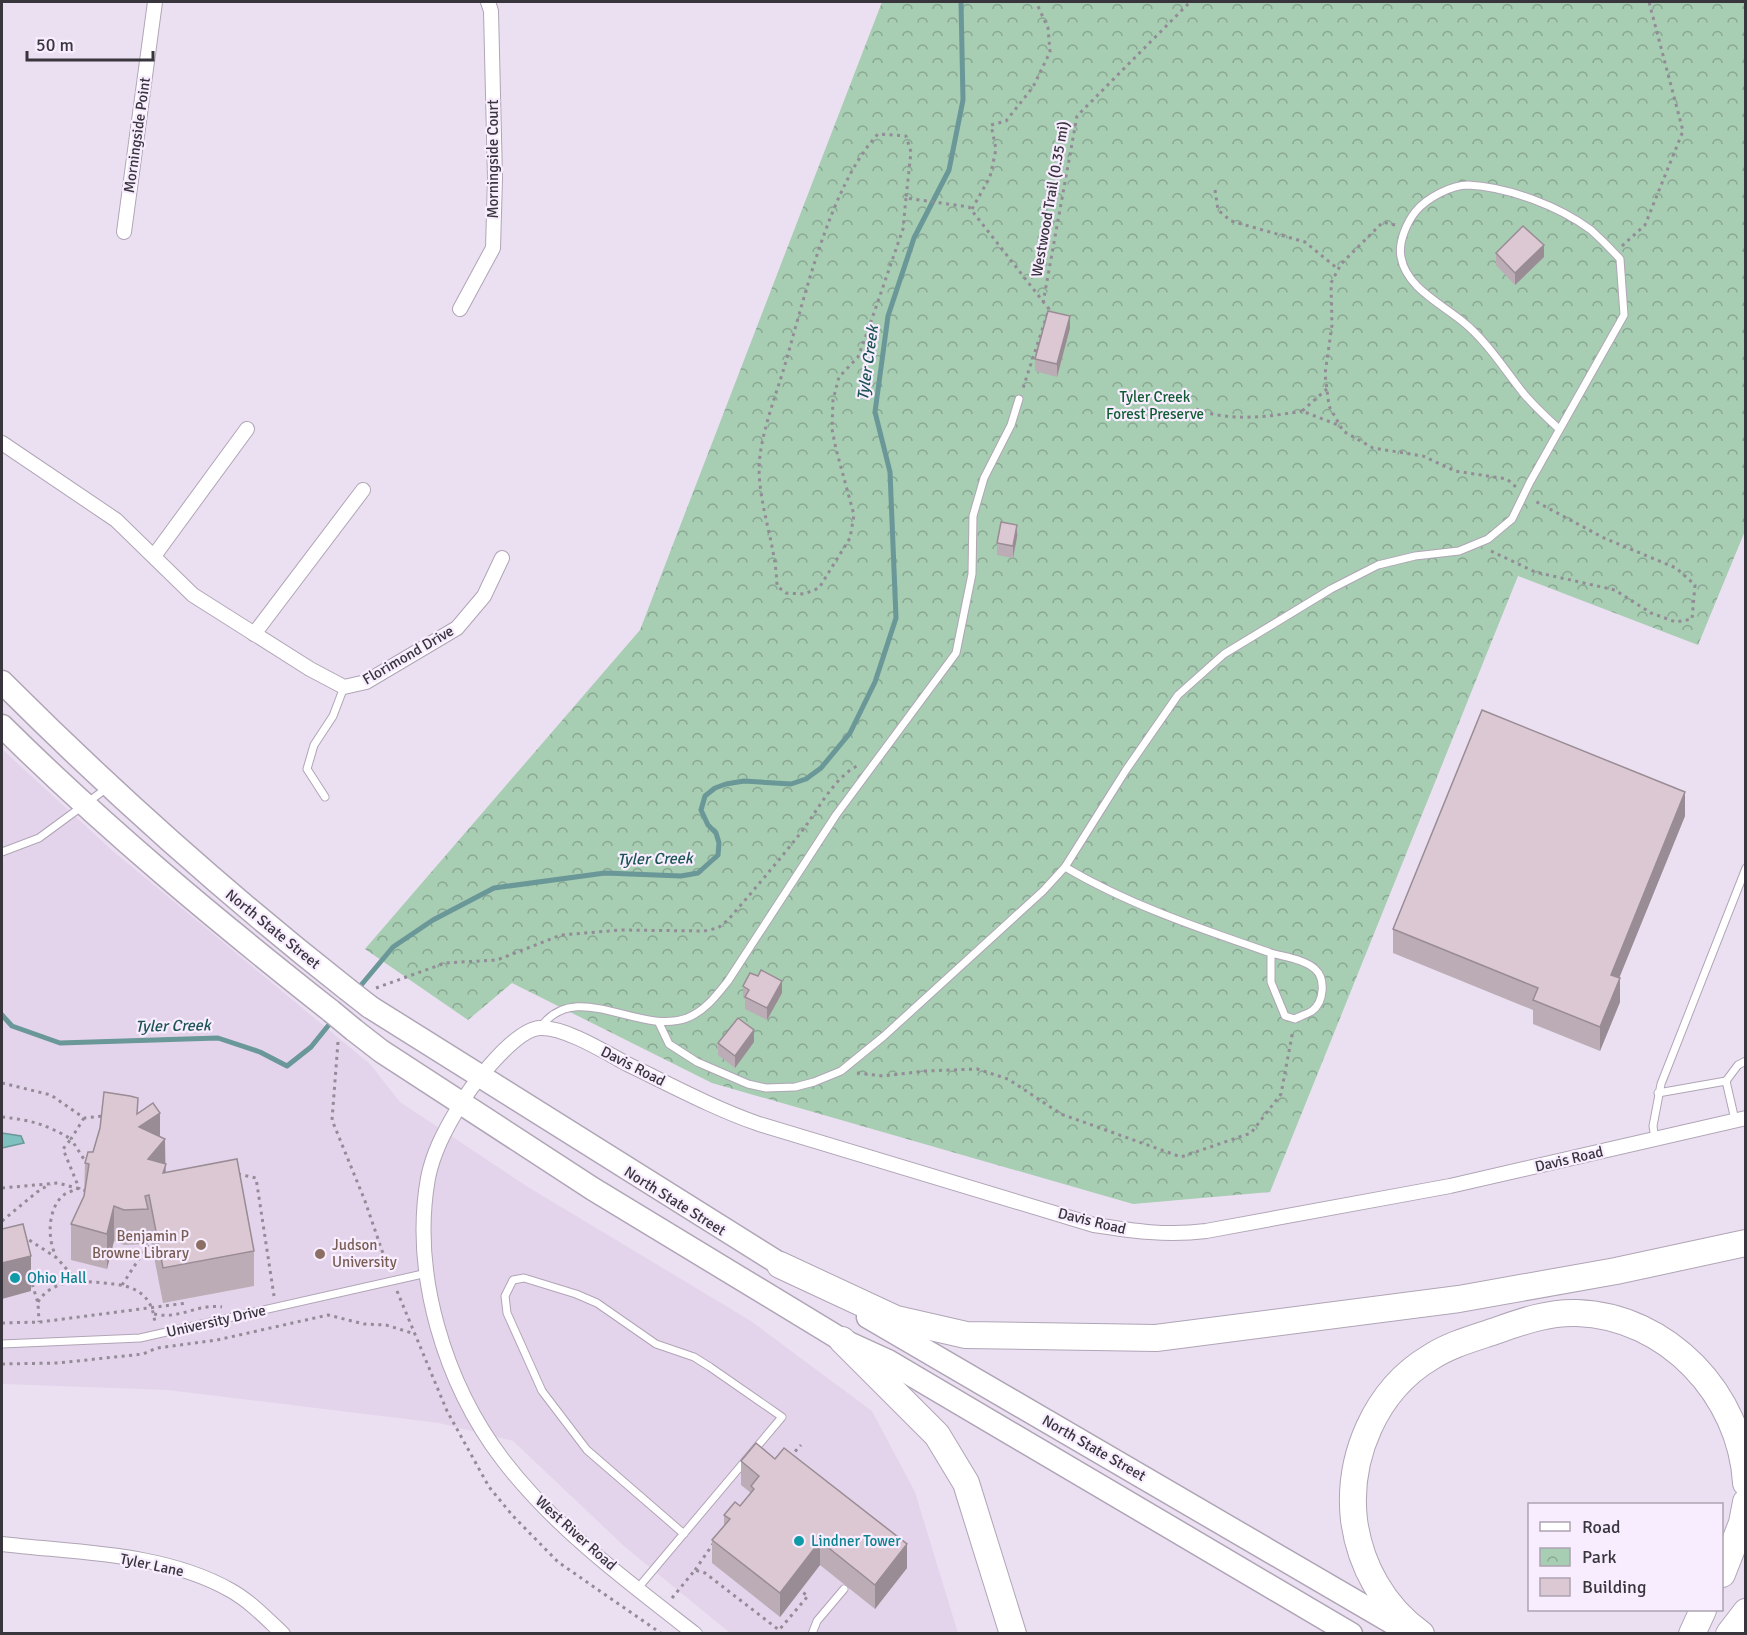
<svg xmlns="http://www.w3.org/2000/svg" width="1747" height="1635" viewBox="0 0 1747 1635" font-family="Signika,sans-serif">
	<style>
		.built { fill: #e4d4eb }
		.park { fill: url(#park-crowns) }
		.water { fill: #7fc1c0; stroke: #6a9798; stroke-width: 1.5 }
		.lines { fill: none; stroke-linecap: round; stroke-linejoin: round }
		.stream { stroke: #6a9798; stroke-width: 5 }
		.lane-casing { stroke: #b0a5b6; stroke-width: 9 }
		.street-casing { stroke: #b0a5b6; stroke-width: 16 }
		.primary-casing { stroke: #b0a5b6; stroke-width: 25 }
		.highway-casing { stroke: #b0a5b6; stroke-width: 28 }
		.path { stroke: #938b97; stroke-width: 3; stroke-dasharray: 3 4.5; stroke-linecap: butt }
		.lane { stroke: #fff; stroke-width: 7 }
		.street { stroke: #fff; stroke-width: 14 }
		.primary { stroke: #fff; stroke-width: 22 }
		.highway { stroke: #fff; stroke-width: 26 }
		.primary-bridge-casing { stroke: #b0a5b6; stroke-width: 25; stroke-linecap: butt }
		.primary-bridge { stroke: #fff; stroke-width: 22 }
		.wall { fill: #bcacb5 }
		.shaded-wall { fill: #998c94 }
		.building { fill: #dbc8d3; stroke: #998c94; stroke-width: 1.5 }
		.education-dot { fill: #8d6e63; stroke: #f8edff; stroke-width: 2 }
		.culture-dot { fill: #0f9aa8; stroke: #f8edff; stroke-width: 2 }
		.labels { text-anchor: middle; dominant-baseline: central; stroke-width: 4.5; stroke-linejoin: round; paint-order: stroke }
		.street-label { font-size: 15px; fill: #39353c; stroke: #f8edff }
		.park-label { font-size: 15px; fill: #115b33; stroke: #f8edff }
		.education-label { font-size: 15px; fill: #785e54; stroke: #f8edff; text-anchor: end }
		.culture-label { font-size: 15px; fill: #0d838f; stroke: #f8edff; text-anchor: start }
		.water-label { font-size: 16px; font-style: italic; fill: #1d5555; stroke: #f8edff }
	</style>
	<defs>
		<pattern id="park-crowns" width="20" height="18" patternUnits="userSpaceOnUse" patternTransform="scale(1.5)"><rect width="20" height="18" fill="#a7cdb2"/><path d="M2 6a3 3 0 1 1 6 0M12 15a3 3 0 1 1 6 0" fill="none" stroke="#89a792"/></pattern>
	</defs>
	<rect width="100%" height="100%" fill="#ebe0f1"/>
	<polygon class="built" points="2,749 114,852 370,1064 400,1102 528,1187 751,1321 872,1411 915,1492 958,1633 730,1633 625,1547 513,1441 439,1423 167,1390 2,1384"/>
	<polygon class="park" points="882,2 1745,2 1745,531 1698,645 1518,576 1270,1192 1133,1204 712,1083 512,983 468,1020 365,949 640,630"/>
	<polygon class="water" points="2,1133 21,1136 24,1143 2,1148"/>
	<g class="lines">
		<g class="stream">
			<polyline points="357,990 393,947 433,920 494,888 605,873 681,876 698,873 718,855 719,843 716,833 708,825 701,810 705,796 715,788 726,784 744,781 791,784 806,779 821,768 850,733 875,682 896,618 890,472 875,412 888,316 914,238 949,170 963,100 961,2"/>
			<polyline points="2,1015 12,1026 60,1043 218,1038 260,1052 287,1066 311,1047 332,1021"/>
		</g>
		<g class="lane-casing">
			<g id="lane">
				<polyline points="325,797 307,769 314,745 333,716 344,687"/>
				<polyline points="2,852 39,838 107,788"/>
				<path d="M 1065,867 C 1129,905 1201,929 1271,953 L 1271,982 L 1285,1016 L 1295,1019 C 1300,1016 1307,1014 1312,1011 C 1324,1002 1326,979 1315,969 C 1304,959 1284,957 1271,953"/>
				<path d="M 659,1023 L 669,1044 L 697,1062 L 748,1084 L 766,1088 L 795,1087 L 814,1082 L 841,1071 L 884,1036 L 1043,891 L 1065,867 L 1126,770 L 1178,695 L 1224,654 L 1331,589 L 1378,565 L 1415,556 L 1459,551 L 1488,539 L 1512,519 L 1530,482 L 1624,315 L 1620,259 C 1611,249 1601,239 1591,230 C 1559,206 1508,187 1468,185 C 1451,185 1427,198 1416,211 C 1407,222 1398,242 1401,257 C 1406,287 1440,303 1462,321 C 1487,341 1504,369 1524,394 C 1534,406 1547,418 1559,429"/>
				<path d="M 540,1028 C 576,977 638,1036 687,1018 C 705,1011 716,996 728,981 L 836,815 L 956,653 L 972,574 L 973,516 L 984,478 L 1011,425 L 1019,399"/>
				<polyline points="1658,1093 1726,1081"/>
				<polyline points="1735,1120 1726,1081 1738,1065 1746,1061"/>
				<polyline points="1655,1139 1653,1126 1661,1084 1746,868"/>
				<polyline points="2,1344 140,1338 427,1273"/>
				<polyline points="638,1588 782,1417 710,1367 694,1357 656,1344 597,1303 576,1294 524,1278 513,1280 505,1296 507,1313 542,1391 587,1450 684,1534"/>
				<polyline points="812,1634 817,1621 844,1589"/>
			</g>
		</g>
		<g class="street-casing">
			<g id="street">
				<polyline points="124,232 155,2"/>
				<polyline points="460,309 493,248 495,178 491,11 488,2"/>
				<polyline points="2,443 116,520 193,595 310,669 344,687 366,682 457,628 484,596 502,558"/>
				<polyline points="154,556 247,429"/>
				<polyline points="254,634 363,490"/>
				<path d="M 2,1544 C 77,1553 162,1552 230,1590 C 250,1601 267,1619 283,1634"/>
				<path d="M 695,1634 C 628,1582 555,1528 503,1460 C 445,1384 411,1274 428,1178 C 433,1153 444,1132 457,1110 C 469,1088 515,1029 540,1028 C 565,1027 605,1052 627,1064 C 671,1085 713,1108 759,1124 L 1094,1225 C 1133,1231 1167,1236 1206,1231 L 1450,1186 L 1746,1118"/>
			</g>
		</g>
		<g class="primary-casing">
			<g id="primary">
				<path d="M 2,682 C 111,791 225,893 347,989"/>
				<path d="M 2,726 C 105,828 217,921 331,1011"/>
				<polyline points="370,1007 796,1274"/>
				<polyline points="354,1030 381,1051 593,1189 842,1340 888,1361 1351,1634"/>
				<polyline points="868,1317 1410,1633"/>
			</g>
		</g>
		<g class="highway-casing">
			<g id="highway">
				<polyline points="780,1265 896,1319 966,1335 1156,1338 1459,1299 1616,1271 1746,1243"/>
				<polyline points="842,1340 937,1435 966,1483 1013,1634"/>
				<polyline points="1722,1574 1742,1523 1746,1502"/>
				<path d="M 1421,1634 C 1383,1607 1360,1565 1354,1520 C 1347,1458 1375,1390 1431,1357 C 1451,1344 1475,1338 1498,1330 C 1523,1321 1550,1312 1577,1313 C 1668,1316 1741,1395 1746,1483"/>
				<polyline points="1692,1634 1703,1610"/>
				<polyline points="1729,1634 1746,1612"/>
			</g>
		</g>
		<g class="path">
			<polyline points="1215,190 1218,210 1231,221 1305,242 1338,269"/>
			<path d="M 906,198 L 903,229 L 867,333 L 858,357 L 839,377 L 833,400 L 832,429 L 836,449 L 854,515 L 850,538 L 819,588 L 804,594 L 786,593 L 777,586 C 776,546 760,510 759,470 C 759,439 775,398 784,368 C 804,300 830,185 878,134 L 906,136 L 911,152 L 906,198 L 969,207 L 1049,309 L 1022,391"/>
			<polyline points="972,209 990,177 996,149 991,125 1006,121 1033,87 1050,52 1048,28 1036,2"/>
			<polyline points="1395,225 1383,222 1341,264 1331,283 1332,325 1325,374 1329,406 1343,431 1373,448 1423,456 1455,471 1507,479 1516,487"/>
			<polyline points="1622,246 1645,225 1683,131 1649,2"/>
			<polyline points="1043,303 1077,116 1190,2"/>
			<polyline points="1327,389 1302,411 1338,425"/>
			<path d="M 1196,409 C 1228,422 1269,417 1302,411"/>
			<polyline points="1491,551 1535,572 1615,590 1651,613 1676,622 1692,619 1695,585 1676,568 1604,538 1533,500"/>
			<path d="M 376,988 L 445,963 L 497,960 L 561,935 L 620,930 L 704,931 L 718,928 L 728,920 C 752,892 776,864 799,835 C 816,814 833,777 859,765"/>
			<polyline points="338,1042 332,1120 365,1201 389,1271"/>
			<polyline points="857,1073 883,1076 925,1071 977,1069 1008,1079 1061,1114 1181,1157 1251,1133 1281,1094 1293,1030"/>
			<polyline points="2,1083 51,1095 84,1118 103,1116"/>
			<path d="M 2,1117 C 30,1120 46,1124 71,1139 L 63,1149 L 79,1188 C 74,1190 69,1192 65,1194 C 48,1206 47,1237 55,1254"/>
			<polyline points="84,1118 71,1139 87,1164"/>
			<polyline points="238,1174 256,1178 274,1296"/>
			<polyline points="2,1188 58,1183 87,1191"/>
			<polyline points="2,1221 37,1192 50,1184"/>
			<path d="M 23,1236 L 57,1258 L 76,1280 C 111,1286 151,1277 155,1324"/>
			<polyline points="30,1277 38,1303 39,1322"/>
			<polyline points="122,1285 148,1245"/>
			<polyline points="397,1291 447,1411 489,1487 513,1516 558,1562 662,1634"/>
			<path d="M 38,1302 C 46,1288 61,1284 76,1280"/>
			<path d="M 154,1314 C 179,1320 199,1303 222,1307"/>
			<polyline points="2,1323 40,1322 187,1303"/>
			<polyline points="2,1364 58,1363 143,1354 157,1348 217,1340 328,1315 364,1324 386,1325 415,1334"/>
			<polyline points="790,1457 801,1445"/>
			<polyline points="695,1570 715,1541"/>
			<polyline points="672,1598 695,1570 705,1573 779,1630 808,1596 802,1592"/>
		</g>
		<use href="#lane" class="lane"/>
		<use href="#street" class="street"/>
		<use href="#primary" class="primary"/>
		<use href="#highway" class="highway"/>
		<g class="primary-bridge-casing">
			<g id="primary-bridge">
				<polyline points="347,989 370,1007"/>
				<polyline points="331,1011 354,1030"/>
			</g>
		</g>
		<use href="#primary-bridge" class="primary-bridge"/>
	</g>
	<g class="wall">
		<polygon points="1496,253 1544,257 1515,285 1496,265"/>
		<polygon points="1070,328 1057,377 1035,371 1035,359"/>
		<polygon points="1017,537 1013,558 997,555 997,543"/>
		<polygon points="1685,816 1619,978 1620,1002 1600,1051 1533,1024 1533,1010 1393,953 1393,929"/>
		<polygon points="743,986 782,993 767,1020 745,1009 745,999 743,998"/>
		<polygon points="754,1042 735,1068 718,1055 718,1043"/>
		<polygon points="138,1113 160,1137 166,1172 254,1251 254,1286 163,1303 149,1231 148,1231 148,1244 124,1245 114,1241 107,1269 71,1260 71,1224 84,1196 85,1163"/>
		<polygon points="741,1461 907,1568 875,1609 820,1565 780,1617 712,1563 712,1540 724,1526 724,1515 740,1506 751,1494 751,1493 741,1485"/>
	</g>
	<g class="shaded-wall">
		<polygon points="1544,245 1544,257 1515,285 1515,273"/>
		<polygon points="1070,316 1070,328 1057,377 1057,364"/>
		<polygon points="1017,525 1017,537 1013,558 1013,546"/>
		<polygon points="1685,792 1685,816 1611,998 1611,975"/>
		<polygon points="1620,978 1620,1002 1600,1051 1600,1027"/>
		<polygon points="782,981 782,993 767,1020 767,1008"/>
		<polygon points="754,1030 754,1042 735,1068 735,1056"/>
		<polygon points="160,1113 160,1145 165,1139 166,1199 148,1195 139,1127"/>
		<polygon points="114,1206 114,1241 107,1269 107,1234"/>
		<polygon points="31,1256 31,1291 2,1299 2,1263"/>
		<polygon points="820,1541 820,1565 780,1617 780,1593"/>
		<polygon points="907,1544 907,1568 875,1609 875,1585"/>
	</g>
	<g class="building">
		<polygon points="1523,226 1544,245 1515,273 1496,253"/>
		<polygon points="1048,311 1070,316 1057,364 1035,359"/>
		<polygon points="1001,522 1017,525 1013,546 997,543"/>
		<polygon points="1482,710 1685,792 1611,975 1620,978 1600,1027 1533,1000 1538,988 1393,929"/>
		<polygon points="761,970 782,981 767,1008 745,997 749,990 743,986 750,973 758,976"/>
		<polygon points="738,1018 754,1030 735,1056 718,1043"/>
		<polygon points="104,1092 130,1096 138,1098 137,1114 153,1103 160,1113 139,1127 165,1139 148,1159 166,1164 163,1173 237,1159 254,1251 163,1268 149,1195 145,1196 148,1209 124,1210 114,1206 107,1234 71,1224 84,1196 89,1164 85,1163 88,1152 93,1152 100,1128"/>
		<polygon points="23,1224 31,1256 2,1263 2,1229"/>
		<polygon points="756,1443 775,1459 784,1448 907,1544 875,1585 820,1541 780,1593 712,1540 730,1519 724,1515 735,1502 740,1506 754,1489 751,1486 759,1476 741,1461"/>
	</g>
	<g class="education-dot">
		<circle cx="201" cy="1245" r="6"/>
		<circle cx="320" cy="1254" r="6"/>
	</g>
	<g class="culture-dot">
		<circle cx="15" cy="1278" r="6"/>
		<circle cx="799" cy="1541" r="6"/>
	</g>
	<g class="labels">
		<g class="street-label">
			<text transform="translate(137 135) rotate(-82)">Morningside Point</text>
			<text transform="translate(493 159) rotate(-90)">Morningside Court</text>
			<text transform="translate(1050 199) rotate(-80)">Westwood Trail (0.35 mi)</text>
			<text transform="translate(408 655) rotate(-30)">Florimond Drive</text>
			<text transform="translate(273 929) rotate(39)">North State Street</text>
			<text transform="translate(633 1066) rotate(27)">Davis Road</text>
			<text transform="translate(1569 1159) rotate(-13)">Davis Road</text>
			<text transform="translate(675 1201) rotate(32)">North State Street</text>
			<text transform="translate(1092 1221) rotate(14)">Davis Road</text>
			<text transform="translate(216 1321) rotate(-13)">University Drive</text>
			<text transform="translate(1094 1448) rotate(30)">North State Street</text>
			<text transform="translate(576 1533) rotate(42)">West River Road</text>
			<text transform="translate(152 1565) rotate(12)">Tyler Lane</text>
		</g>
		<g class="park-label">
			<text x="1155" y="397">Tyler Creek<tspan x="1155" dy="17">Forest Preserve</tspan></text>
		</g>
		<g class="education-label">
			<text x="189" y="1236">Benjamin P<tspan x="189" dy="17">Browne Library</tspan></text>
			<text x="332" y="1245" text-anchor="start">Judson<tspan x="332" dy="17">University</tspan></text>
		</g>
		<g class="culture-label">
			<text x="27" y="1278">Ohio Hall</text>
			<text x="811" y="1541">Lindner Tower</text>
		</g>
		<g class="water-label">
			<text transform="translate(868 363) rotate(-82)">Tyler Creek</text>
			<text transform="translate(655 859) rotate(-1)">Tyler Creek</text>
			<text transform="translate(173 1026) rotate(-1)">Tyler Creek</text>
		</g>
	</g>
	<rect width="1747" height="1635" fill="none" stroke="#39353c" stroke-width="6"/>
	<rect x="1528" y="1503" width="195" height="108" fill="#f8edff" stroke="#aca3b1" stroke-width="1.5"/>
	<rect x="1540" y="1522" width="30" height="9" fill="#ffffff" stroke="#aca3b1" stroke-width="1.5"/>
	<text x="1582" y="1533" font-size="18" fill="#39353c">Road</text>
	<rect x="1540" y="1548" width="30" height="18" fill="url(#park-crowns)" stroke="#aca3b1" stroke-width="1.5"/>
	<text x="1582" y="1563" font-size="18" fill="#39353c">Park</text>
	<rect x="1540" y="1578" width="30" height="18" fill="#dbc8d3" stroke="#aca3b1" stroke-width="1.5"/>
	<text x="1582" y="1593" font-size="18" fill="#39353c">Building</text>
	<path d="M27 51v9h126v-9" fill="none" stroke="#39353c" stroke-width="3"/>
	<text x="36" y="51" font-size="18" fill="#39353c" stroke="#f8edff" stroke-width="4.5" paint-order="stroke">50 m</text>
</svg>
